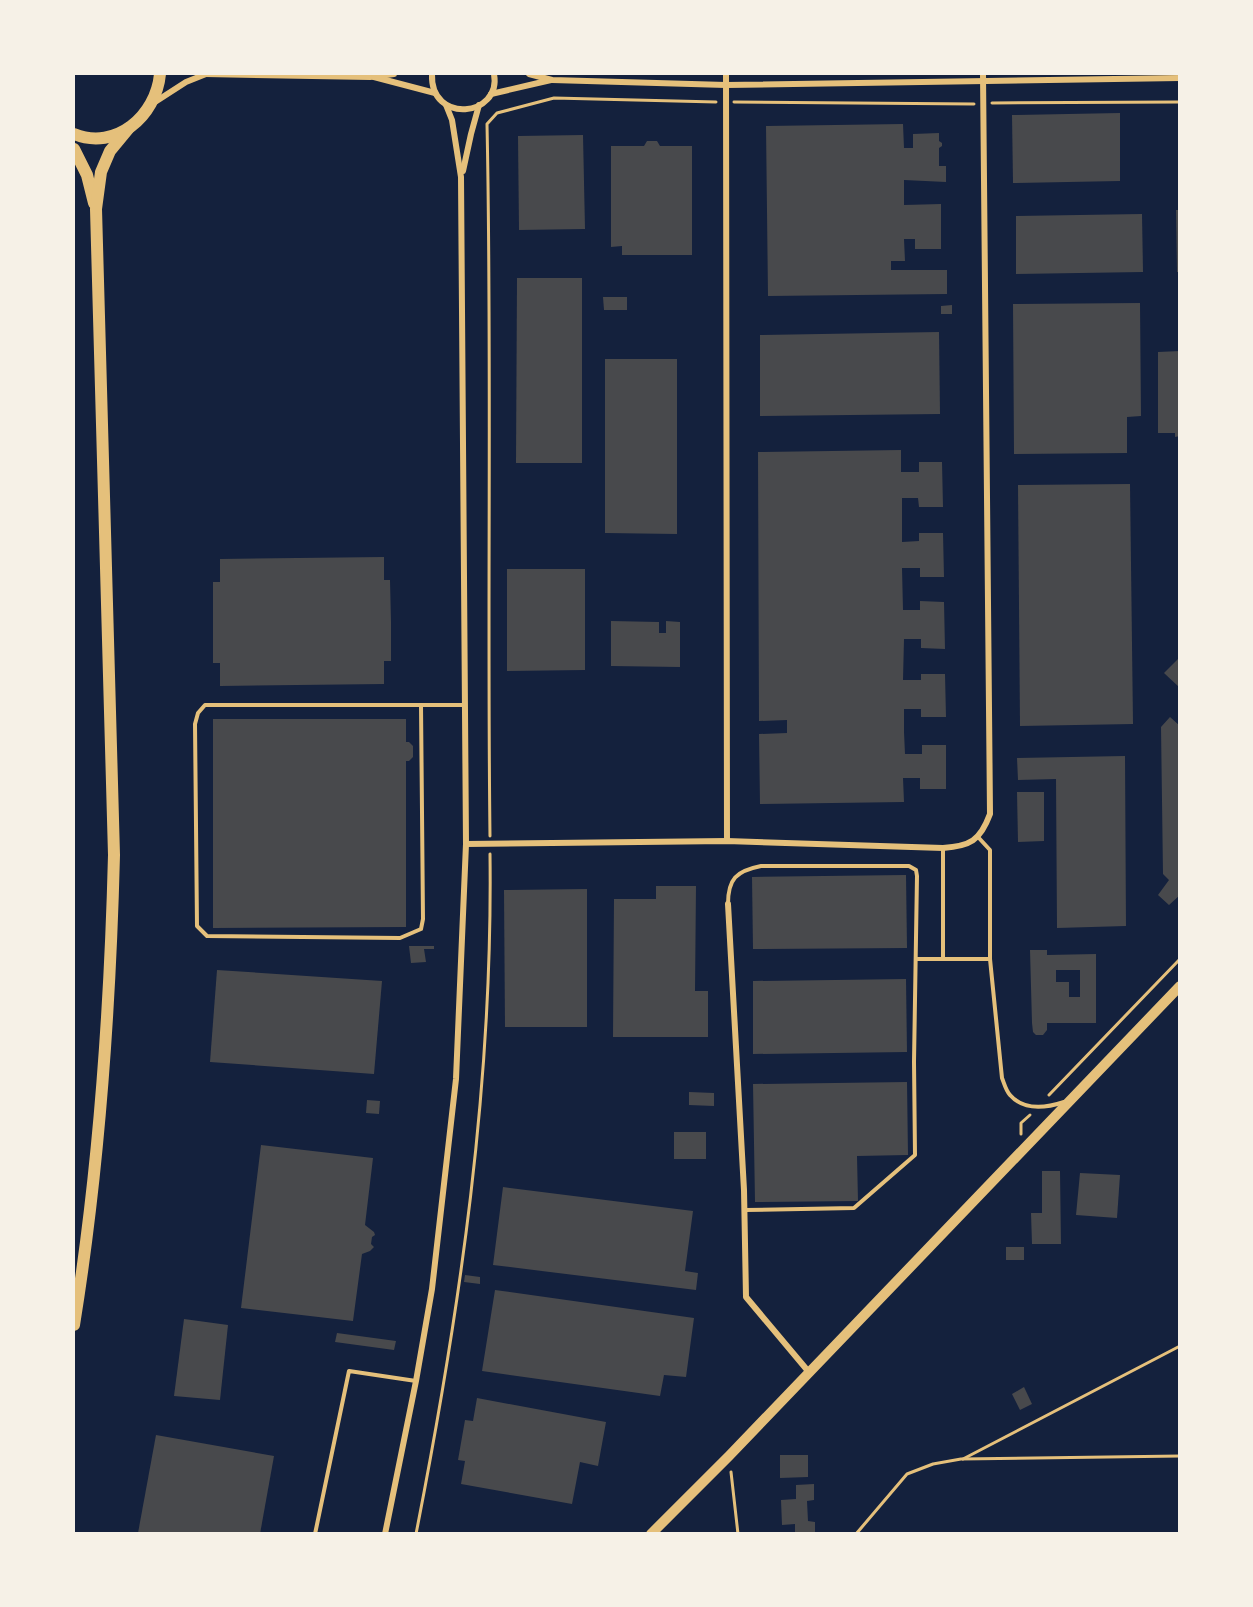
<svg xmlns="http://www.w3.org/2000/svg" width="1253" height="1607" viewBox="0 0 1253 1607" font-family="'Work Sans',sans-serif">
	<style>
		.building { fill: #48494c; fill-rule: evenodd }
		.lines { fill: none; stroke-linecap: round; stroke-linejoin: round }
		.path { stroke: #e5c07b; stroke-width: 3 }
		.service { stroke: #e5c07b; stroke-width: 4 }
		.minor { stroke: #e5c07b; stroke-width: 6 }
		.secondary { stroke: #e5c07b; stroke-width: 10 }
		.primary { stroke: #e5c07b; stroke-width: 12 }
	</style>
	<rect width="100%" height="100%" fill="#14213d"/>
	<g class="building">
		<polygon points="1120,113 1120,181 1013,183 1012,115"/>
		<polygon points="903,124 904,148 913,148 913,134 939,133 939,141 942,143 942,146 939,148 939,166 946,166 946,182 904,180 904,205 941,204 941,249 915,249 915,239 904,239 905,261 891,261 891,270 947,270 947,294 768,296 766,126"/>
		<polygon points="583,135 585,229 519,230 518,136"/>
		<polygon points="647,141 657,141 660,146 692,146 692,255 622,255 622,246 611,247 611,146 644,146"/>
		<polygon points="1176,210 1180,210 1180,272 1177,272"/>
		<polygon points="1142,214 1143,272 1016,274 1016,216"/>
		<polygon points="517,278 582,278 582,463 516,463"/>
		<polygon points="603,297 627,297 627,310 604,310"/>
		<polygon points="1140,303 1141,416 1127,417 1127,453 1014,454 1013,304"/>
		<polygon points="952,305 952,314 941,314 941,306"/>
		<polygon points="939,332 940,414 760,416 760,335"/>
		<polygon points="1180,351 1180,436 1175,437 1175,433 1158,433 1158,352"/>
		<polygon points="605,359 677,359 677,534 605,533"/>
		<polygon points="901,450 901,472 919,472 919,462 942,462 943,507 919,507 918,498 902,498 902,542 919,541 919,533 943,533 944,577 920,577 920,568 902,568 903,610 920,610 920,601 944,602 945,649 921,648 921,639 904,639 903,680 921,680 921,674 945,674 946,717 921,717 921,709 904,709 904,732 905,754 922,754 922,745 946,745 946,789 920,789 920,778 903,778 904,802 760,804 759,734 787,733 787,720 759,721 758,452"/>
		<polygon points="1130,484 1133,724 1020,726 1018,485"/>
		<polygon points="384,557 384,580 390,580 391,622 391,661 384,661 384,684 220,686 220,663 213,663 213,582 220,582 220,559"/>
		<polygon points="507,569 585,569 585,670 507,671"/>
		<polygon points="611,621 659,622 659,633 666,633 666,621 680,622 680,667 611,666"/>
		<polygon points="1180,657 1180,688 1164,673"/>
		<polygon points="1170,717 1180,726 1180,895 1169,905 1158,895 1169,880 1163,874 1161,727"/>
		<polygon points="213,719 406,719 406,742 409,742 413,746 413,757 409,761 406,761 406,927 213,928"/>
		<polygon points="1125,756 1126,926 1057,928 1056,779 1018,780 1017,758"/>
		<polygon points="1017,792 1044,792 1044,841 1018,842"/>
		<polygon points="906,875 907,948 753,949 752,877"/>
		<polygon points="656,886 696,886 695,991 708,991 708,1037 613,1037 614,899 656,899"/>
		<polygon points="587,889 587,1027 505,1027 504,890"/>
		<polygon points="409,946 434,946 434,949 424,949 426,962 411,963"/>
		<path d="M 1030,950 L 1047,950 L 1047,955 L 1096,954 L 1096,1023 L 1047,1023 L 1047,1030 L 1043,1035 L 1036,1035 L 1033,1032 L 1032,1023 ZM 1056,970 L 1080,970 L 1080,997 L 1069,997 L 1069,982 L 1056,982 Z"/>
		<polygon points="217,970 382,981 374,1074 210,1062"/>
		<polygon points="906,979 907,1052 753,1054 753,981"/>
		<polygon points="907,1082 908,1155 857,1156 858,1201 755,1202 753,1084"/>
		<polygon points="689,1092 714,1093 714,1106 689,1105"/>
		<polygon points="367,1100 380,1101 379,1114 366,1113"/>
		<rect x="674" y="1132" width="32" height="27"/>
		<polygon points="261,1145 373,1158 365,1225 374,1232 375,1235 372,1237 371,1244 374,1247 370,1251 362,1254 353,1321 241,1308"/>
		<polygon points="1042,1171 1060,1171 1061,1244 1032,1244 1031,1213 1042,1213"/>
		<polygon points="1080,1173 1120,1175 1117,1218 1076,1215"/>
		<polygon points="503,1187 693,1211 685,1271 698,1273 696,1290 493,1265"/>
		<rect x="1006" y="1247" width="18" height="13"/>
		<polygon points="465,1275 480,1277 480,1284 464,1282"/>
		<polygon points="495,1290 694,1318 686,1377 664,1375 660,1396 482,1371"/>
		<polygon points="184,1319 228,1325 220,1400 174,1396"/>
		<polygon points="337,1333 396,1341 394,1350 335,1342"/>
		<polygon points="1024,1387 1032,1404 1020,1410 1012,1394"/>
		<polygon points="477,1398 606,1422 598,1466 580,1462 572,1504 461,1484 465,1461 458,1460 465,1420 473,1421"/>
		<polygon points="156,1435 274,1456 260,1534 138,1533"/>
		<polygon points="780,1455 808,1455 808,1477 780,1478"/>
		<polygon points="814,1484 814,1500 807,1501 808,1521 815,1522 815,1534 795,1534 795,1524 782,1525 781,1500 796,1499 796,1485"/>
	</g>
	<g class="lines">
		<g class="path">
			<polyline points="734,102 974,104"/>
			<polyline points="992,103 1180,102"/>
			<path d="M 490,836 C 487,598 492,361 487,124 L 497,113 L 554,98 L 716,102"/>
			<polyline points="1049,1095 1180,959"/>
			<polyline points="1021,1134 1021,1123 1030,1115"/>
			<polyline points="963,1459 1180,1346"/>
			<polyline points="731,1472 738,1534"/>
			<path d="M 416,1534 C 460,1310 493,1083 490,854"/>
			<polyline points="856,1534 907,1474 933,1464 961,1459 1180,1456"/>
		</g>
		<g class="service">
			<polyline points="421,705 423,919 421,929 400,938 207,936 197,926 195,724 198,713 205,705 465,705"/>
			<path d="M 978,837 L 990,850 L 990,959 L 1002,1078 C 1004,1083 1006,1091 1010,1095 C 1024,1111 1046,1108 1064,1102"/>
			<polyline points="943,849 943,959"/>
			<path d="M 728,904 C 728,879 736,871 761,866 L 909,866 L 916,870 L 917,876 L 914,1062 L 915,1155 L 854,1208 L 745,1210"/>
			<polyline points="916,959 990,959"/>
			<polyline points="315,1534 349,1371 416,1381"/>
		</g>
		<g class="minor">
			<polyline points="205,74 370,77 394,74"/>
			<path d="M 432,74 C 430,125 502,117 494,74"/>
			<polyline points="529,74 552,80 726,85 1180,78"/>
			<polyline points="726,74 727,841"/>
			<polyline points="374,77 435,93"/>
			<polyline points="491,94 551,80"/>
			<polyline points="155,102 186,82 206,74"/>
			<polyline points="463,171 471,134 479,105"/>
			<path d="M 466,844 L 727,841 L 943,848 C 970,846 980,841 990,814 L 983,74"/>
			<polyline points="728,904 744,1190 746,1297 808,1371"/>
			<polyline points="385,1534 416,1381 432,1289 456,1079 466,844 461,177 452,120 446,105"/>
		</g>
		<polyline class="secondary" points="651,1534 729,1456 1180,986"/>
		<g class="primary">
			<path d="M 74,134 C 116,151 156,116 160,74"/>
			<polyline points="74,149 87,175 94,203"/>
			<path d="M 74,1325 C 99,1170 110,1012 114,855 L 96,209 L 101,172 L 110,151 L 129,128"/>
		</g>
	</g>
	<rect width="1253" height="1607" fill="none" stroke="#f6f1e7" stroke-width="150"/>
</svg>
